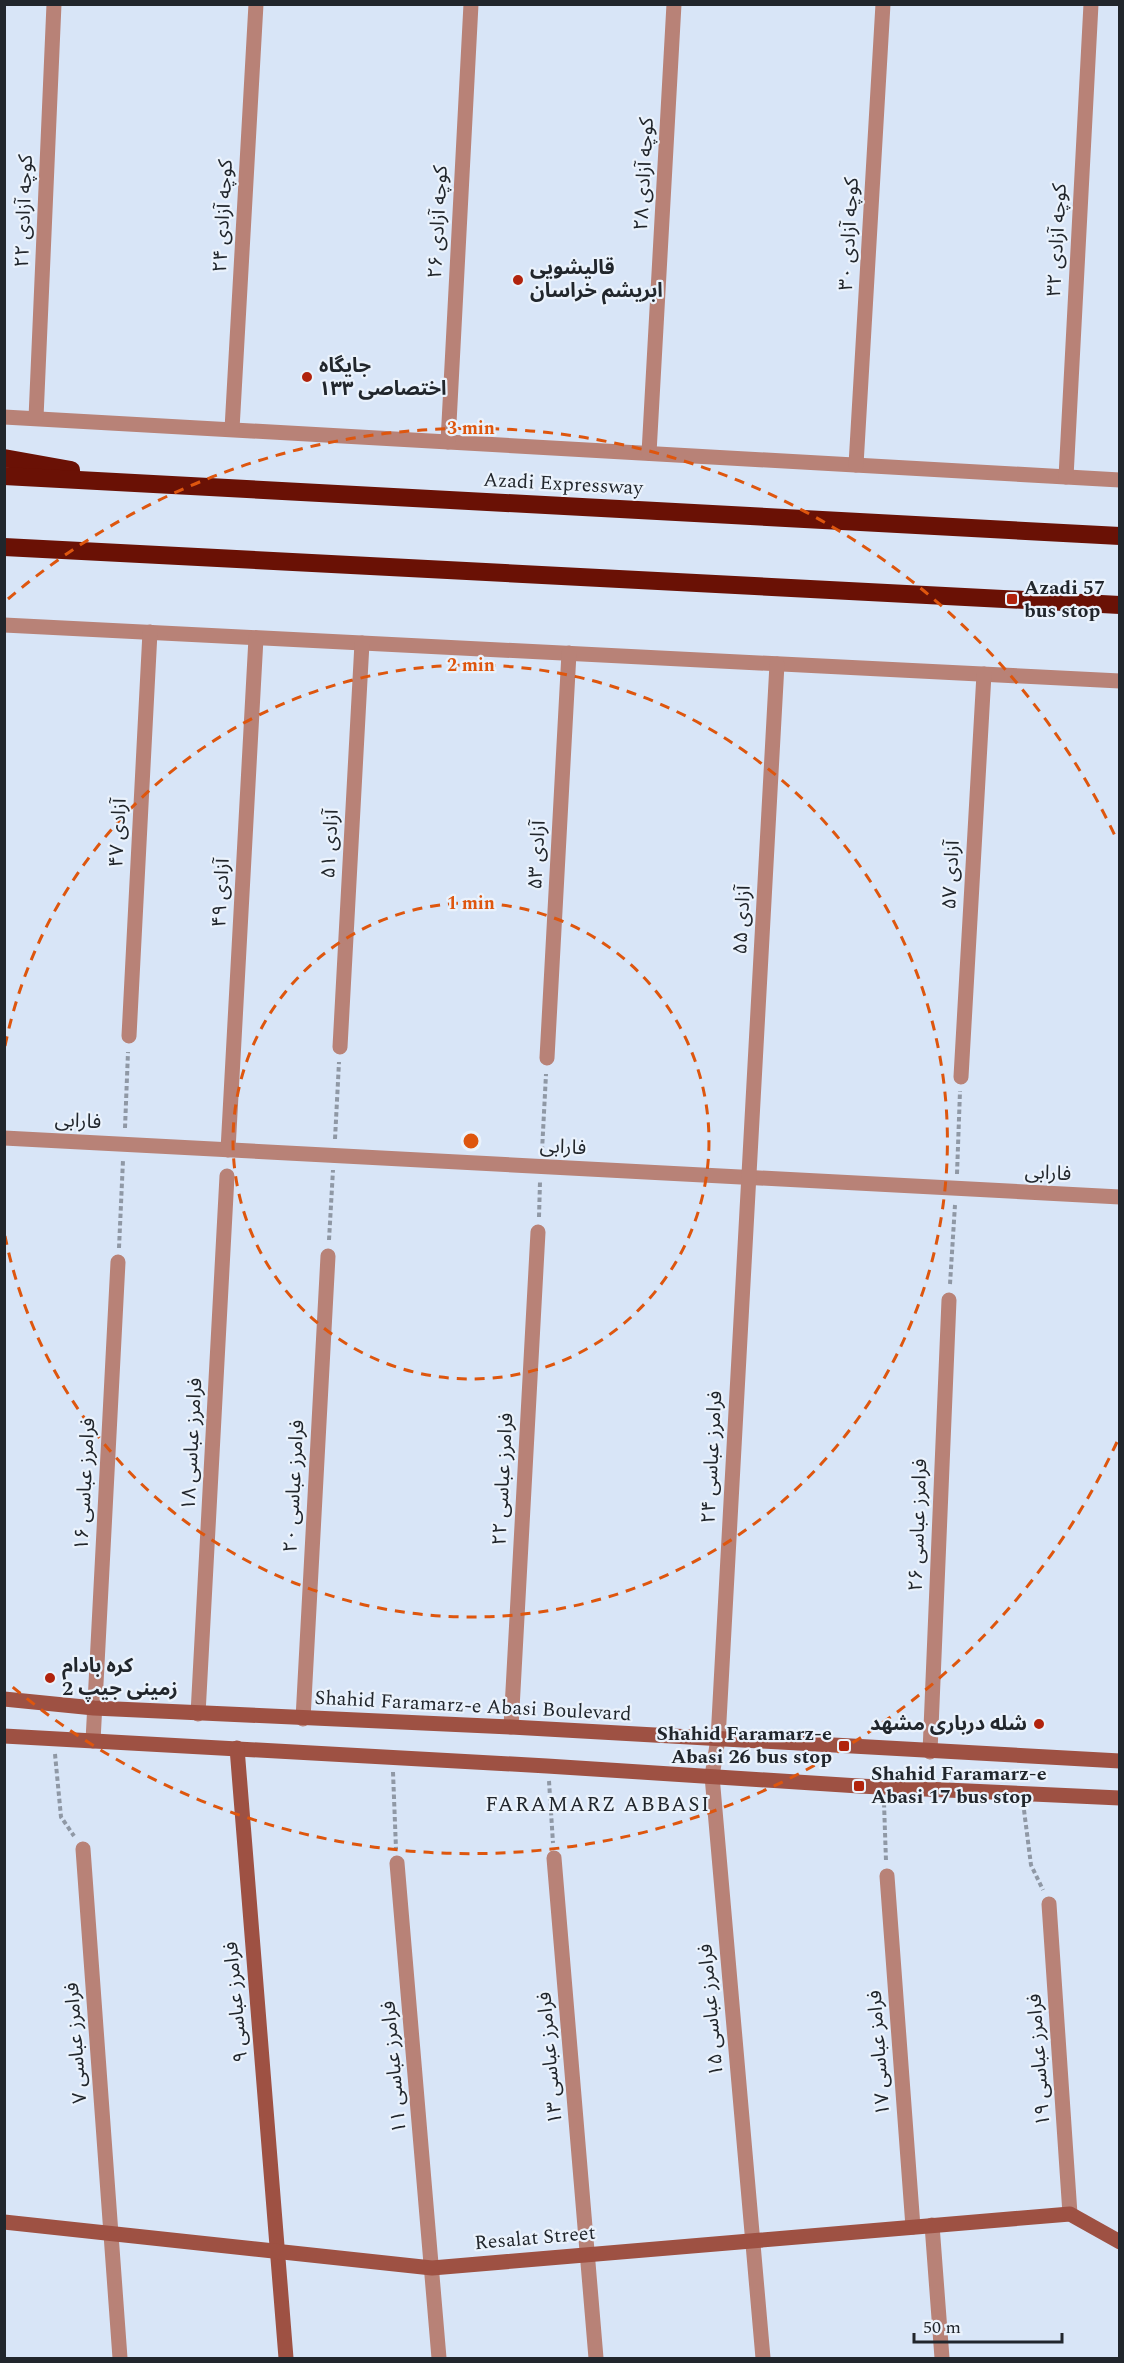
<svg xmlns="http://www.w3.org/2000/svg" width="1124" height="2363" viewBox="0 0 1124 2363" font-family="Spectral,'Noto Sans Arabic',serif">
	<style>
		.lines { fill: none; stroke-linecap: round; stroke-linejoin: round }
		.path { stroke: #8f98a5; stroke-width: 4; stroke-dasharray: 4.5 3; stroke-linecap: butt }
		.street { stroke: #b88277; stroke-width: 15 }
		.secondary { stroke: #9e5143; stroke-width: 15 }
		.highway { stroke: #6a1105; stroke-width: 18 }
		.ring { fill: none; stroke: #de560e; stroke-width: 3; stroke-dasharray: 10 8 }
		.poi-dot { fill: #b1230d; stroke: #eaf2fc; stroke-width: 2 }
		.labels { text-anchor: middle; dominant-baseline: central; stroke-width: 4.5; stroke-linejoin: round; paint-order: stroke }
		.street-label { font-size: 20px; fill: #21262c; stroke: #eaf2fc }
		.poi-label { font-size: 20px; font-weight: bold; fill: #21262c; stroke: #eaf2fc; text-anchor: start }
		.neighbourhood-label { font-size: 21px; letter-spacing: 1.5px; fill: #21262c; stroke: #eaf2fc }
		.centre { fill: #de560e; stroke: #eaf2fc; stroke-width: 3 }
		.ring-label { font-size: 18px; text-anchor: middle; font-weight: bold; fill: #de560e; stroke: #eaf2fc; stroke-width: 4.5; stroke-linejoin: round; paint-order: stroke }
	</style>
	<rect width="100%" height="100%" fill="#d8e5f7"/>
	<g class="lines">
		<g class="path">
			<polyline points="125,1128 128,1052"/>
			<polyline points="335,1139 339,1062"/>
			<polyline points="542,1151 546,1074"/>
			<polyline points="957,1174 960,1091"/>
			<polyline points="539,1217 540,1182"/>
			<polyline points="329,1240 333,1170"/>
			<polyline points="119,1248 123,1160"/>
			<polyline points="950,1284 955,1205"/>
			<polyline points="55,1754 61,1817 74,1836"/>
			<polyline points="393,1772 396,1849"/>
			<polyline points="549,1781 553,1843"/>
			<polyline points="884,1803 886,1861"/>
			<polyline points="1024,1810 1031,1865 1043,1890"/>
		</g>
		<g class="street">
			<polyline points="4,417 1120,480"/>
			<polyline points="36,418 54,4"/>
			<polyline points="232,429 256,4"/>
			<polyline points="448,442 471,4"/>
			<polyline points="649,453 674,4"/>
			<polyline points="856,465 883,4"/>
			<polyline points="1066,477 1091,4"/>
			<polyline points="4,625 1120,681"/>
			<polyline points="129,1036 150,632"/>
			<polyline points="340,1047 362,643"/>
			<polyline points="547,1058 569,653"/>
			<polyline points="961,1077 984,674"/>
			<polyline points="4,1138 1120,1197"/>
			<polyline points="228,1150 256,638"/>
			<polyline points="198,1714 227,1176"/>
			<polyline points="303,1719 328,1256"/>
			<polyline points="511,1727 538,1232"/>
			<polyline points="93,1741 118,1262"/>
			<polyline points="930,1752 949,1300"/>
			<polyline points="83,1849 120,2358"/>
			<polyline points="554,1858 596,2358"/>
			<polyline points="397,1863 439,2358"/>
			<polyline points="887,1876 913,2227"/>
			<polyline points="1049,1904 1070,2214"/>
			<polyline points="932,2225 942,2358"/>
			<polyline points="763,2358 712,1776 718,1739 777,664"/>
		</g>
		<g class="secondary">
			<polyline points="4,1699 94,1708 511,1727 1120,1761"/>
			<polyline points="4,1736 547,1766 859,1786 1120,1798"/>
			<polyline points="237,1748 286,2358"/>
			<polyline points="4,2222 432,2268 1070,2214 1120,2242"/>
		</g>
		<g class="highway">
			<polyline points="4,458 71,470"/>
			<polyline points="4,476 1120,536"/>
			<polyline points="4,547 1120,605"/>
		</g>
	</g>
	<g class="ring">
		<circle cx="471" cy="1141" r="238"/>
		<path d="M5 1046A476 476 0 1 1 5 1236"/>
		<path d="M1117 1442A713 713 0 0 1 8 1683M8 599A713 713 0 0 1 1117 840"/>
	</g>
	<g class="poi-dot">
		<circle cx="518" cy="280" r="6"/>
		<circle cx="307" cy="377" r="6"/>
		<rect x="1006" y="593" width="12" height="12" rx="3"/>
		<circle cx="50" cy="1678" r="6"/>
		<circle cx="1039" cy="1724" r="6"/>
		<rect x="838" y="1740" width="12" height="12" rx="3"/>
		<rect x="853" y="1780" width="12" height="12" rx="3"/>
	</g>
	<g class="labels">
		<g class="street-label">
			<text transform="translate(644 174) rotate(-87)">کوچه آزادی ۲۸</text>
			<text transform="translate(24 211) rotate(-88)">کوچه آزادی ۲۲</text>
			<text transform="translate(223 216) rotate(-87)">کوچه آزادی ۲۴</text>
			<text transform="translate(438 222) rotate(-87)">کوچه آزادی ۲۶</text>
			<text transform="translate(849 234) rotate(-87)">کوچه آزادی ۳۰</text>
			<text transform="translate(1057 240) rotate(-87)">کوچه آزادی ۳۲</text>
			<text transform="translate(563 484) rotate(3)">Azadi Expressway</text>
			<text transform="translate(118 833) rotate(-87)">۴۷ آزادی</text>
			<text transform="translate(330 844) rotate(-87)">۵۱ آزادی</text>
			<text transform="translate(537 855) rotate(-87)">۵۳ آزادی</text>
			<text transform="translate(951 875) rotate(-87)">آزادی ۵۷</text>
			<text transform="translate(221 893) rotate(-87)">۴۹ آزادی</text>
			<text transform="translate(742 920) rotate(-87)">آزادی ۵۵</text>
			<text transform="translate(78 1121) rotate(3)">فارابی</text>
			<text transform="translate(563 1147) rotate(3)">فارابی</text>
			<text transform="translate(1048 1173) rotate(3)">فارابی</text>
			<text transform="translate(192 1444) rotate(-87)">فرامرز عباسی ۱۸</text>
			<text transform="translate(712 1457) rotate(-87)">فرامرز عباسی ۲۴</text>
			<text transform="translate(503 1479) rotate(-87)">فرامرز عباسی ۲۲</text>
			<text transform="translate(85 1484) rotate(-87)">فرامرز عباسی ۱۶</text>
			<text transform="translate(294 1486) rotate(-87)">فرامرز عباسی ۲۰</text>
			<text transform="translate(918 1525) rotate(-88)">فرامرز عباسی ۲۶</text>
			<text transform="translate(473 1706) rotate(3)">Shahid Faramarz-e Abasi Boulevard</text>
			<text transform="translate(236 2002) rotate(-95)">فرامرز عباسی ۹</text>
			<text transform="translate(711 2010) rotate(-95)">فرامرز عباسی ۱۵</text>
			<text transform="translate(76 2043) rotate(-94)">فرامرز عباسی ۷</text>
			<text transform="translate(879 2053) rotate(-94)">فرامز عباسی ۱۷</text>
			<text transform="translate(550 2058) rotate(-95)">فرامرز عباسی ۱۳</text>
			<text transform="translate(1039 2060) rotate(-94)">فرامرز عباسی ۱۹</text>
			<text transform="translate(394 2067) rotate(-95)">فرامرز عباسی ۱۱</text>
			<text transform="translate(535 2238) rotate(-5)">Resalat Street</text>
		</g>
		<g class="poi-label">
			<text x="530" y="268">قالیشویی<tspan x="530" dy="23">ابریشم خراسان</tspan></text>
			<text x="319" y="366">جایگاه<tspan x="319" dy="23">اختصاصی ۱۳۳</tspan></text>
			<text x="1024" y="588">Azadi 57<tspan x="1024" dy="23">bus stop</tspan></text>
			<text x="62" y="1666">کره بادام<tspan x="62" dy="23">زمینی جیپ 2</tspan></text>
			<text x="1027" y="1724" text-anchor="end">شله درباری مشهد</text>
			<text x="832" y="1734" text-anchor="end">Shahid Faramarz-e<tspan x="832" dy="23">Abasi 26 bus stop</tspan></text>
			<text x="871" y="1774">Shahid Faramarz-e<tspan x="871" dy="23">Abasi 17 bus stop</tspan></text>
		</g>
		<g class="neighbourhood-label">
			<text x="598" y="1805">FARAMARZ ABBASI</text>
		</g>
	</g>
	<circle cx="471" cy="1141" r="9" class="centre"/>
	<g class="ring-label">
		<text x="471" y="434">3 min</text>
		<text x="471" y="671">2 min</text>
		<text x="471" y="909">1 min</text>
	</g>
	<rect width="1124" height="2363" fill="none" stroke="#21262c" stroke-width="12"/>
	<path d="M914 2333v9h148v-9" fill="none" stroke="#21262c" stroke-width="3"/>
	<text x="923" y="2333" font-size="18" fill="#21262c" stroke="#eaf2fc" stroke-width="4.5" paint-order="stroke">50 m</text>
</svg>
